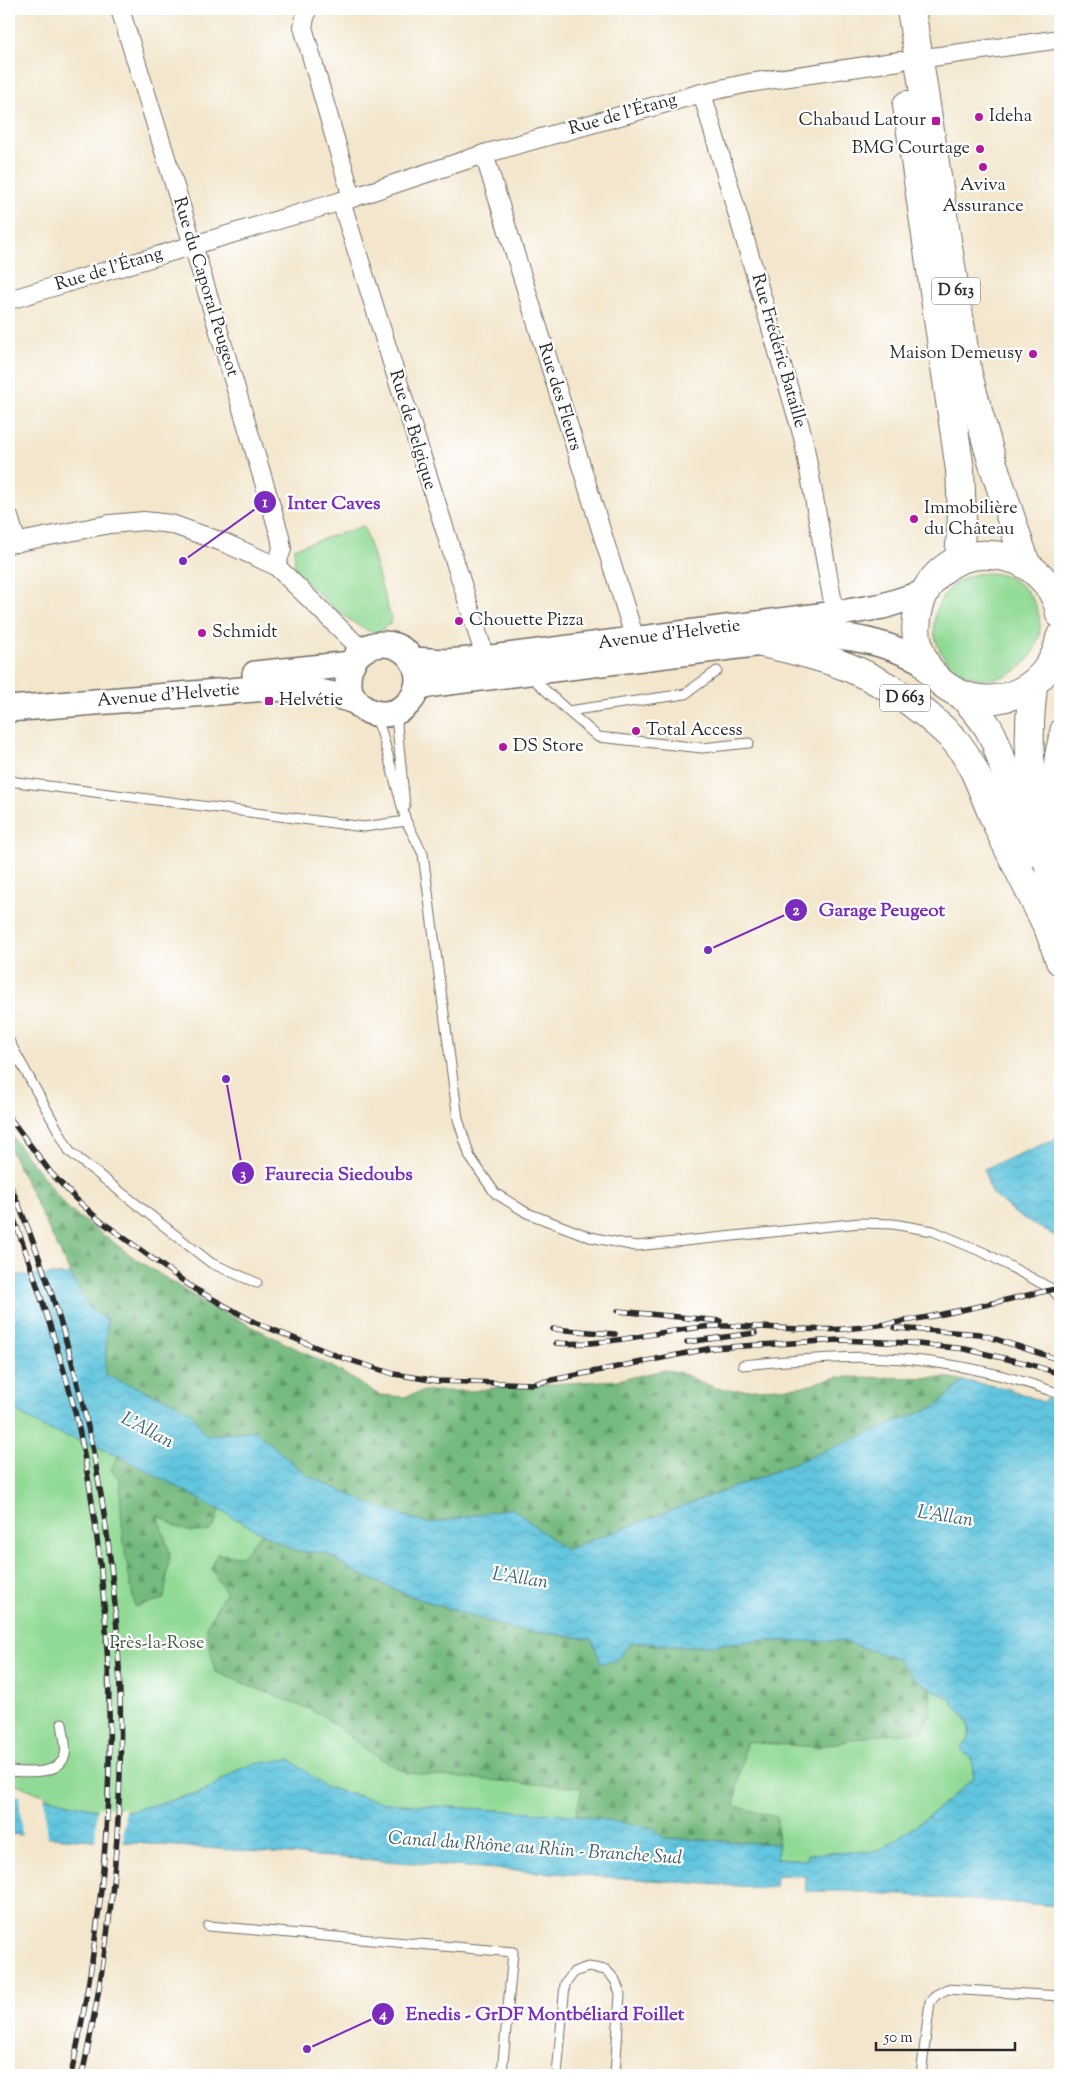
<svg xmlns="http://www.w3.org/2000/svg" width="1069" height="2084" viewBox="0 0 1069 2084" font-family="'Sorts Mill Goudy',serif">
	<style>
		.green { fill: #91da95; stroke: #5e8260 }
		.forest { fill: url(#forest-firs); stroke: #507254 }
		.water { fill: url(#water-waves); stroke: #467884 }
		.pier { fill: #f3e6cc }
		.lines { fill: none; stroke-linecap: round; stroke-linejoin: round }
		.lane-casing { stroke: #716c63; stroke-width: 11 }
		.street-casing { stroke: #716c63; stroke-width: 20 }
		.secondary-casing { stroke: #716c63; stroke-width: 28 }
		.primary-casing { stroke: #716c63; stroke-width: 30 }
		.lane { stroke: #fff; stroke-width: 9 }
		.street { stroke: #fff; stroke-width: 18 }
		.secondary { stroke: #fff; stroke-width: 25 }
		.primary { stroke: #fff; stroke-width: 28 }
		.rail-casing { stroke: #2b2b2b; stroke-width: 5.5 }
		.rail { stroke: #fff; stroke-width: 4; stroke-dasharray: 11; stroke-linecap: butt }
		.poi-dot { fill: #b5179e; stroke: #fff; stroke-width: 2 }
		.labels { text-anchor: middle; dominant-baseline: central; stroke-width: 4.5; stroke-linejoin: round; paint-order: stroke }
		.shield { fill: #fff; stroke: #6b6b6b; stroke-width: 1 }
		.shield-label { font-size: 16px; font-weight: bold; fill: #2b2b2b }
		.street-label { font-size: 18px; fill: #2b2b2b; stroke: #fff }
		.poi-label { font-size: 18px; fill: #2b2b2b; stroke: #fff; text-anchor: start }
		.park-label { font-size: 18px; fill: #4a604b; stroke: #fff }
		.water-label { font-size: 19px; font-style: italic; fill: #3e616a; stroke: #fff }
		.leader { fill: none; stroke: #7b2cbf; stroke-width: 2 }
		.callout-dot { fill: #7b2cbf; stroke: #fff; stroke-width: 2 }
		.mark-label { font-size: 15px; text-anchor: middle; font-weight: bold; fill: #fff }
		.callout-label { font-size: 19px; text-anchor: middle; font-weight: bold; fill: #7b2cbf; stroke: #fff; stroke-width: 4.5; stroke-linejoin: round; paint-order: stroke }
	</style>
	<defs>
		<pattern id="forest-firs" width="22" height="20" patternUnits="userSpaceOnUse" patternTransform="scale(1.25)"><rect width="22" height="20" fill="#74ba7e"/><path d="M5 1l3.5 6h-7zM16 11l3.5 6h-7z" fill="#5f9767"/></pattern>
		<pattern id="water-waves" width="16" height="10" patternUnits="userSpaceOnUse" patternTransform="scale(1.25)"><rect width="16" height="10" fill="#60c5de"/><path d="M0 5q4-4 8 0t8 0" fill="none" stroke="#54a9bf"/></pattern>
	</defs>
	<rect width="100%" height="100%" fill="#fff"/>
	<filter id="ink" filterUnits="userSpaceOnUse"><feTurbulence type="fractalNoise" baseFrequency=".02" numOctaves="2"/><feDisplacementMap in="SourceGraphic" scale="10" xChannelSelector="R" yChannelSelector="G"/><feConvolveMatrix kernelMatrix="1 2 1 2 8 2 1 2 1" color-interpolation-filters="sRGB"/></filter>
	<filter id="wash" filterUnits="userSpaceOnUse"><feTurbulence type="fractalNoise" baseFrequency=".0096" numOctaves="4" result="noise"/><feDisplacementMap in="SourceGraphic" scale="20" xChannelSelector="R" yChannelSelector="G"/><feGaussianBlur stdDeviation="1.12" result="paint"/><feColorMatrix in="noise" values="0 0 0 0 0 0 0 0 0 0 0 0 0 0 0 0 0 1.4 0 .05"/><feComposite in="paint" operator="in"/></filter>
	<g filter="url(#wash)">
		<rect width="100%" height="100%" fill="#f3e6cc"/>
		<g class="green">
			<path d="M 364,526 L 392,622 L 377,633 C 350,628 315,590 295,571 L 294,548 Z"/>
			<circle cx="987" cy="626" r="53"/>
			<path d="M 9,1407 L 42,1427 L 118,1455 L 295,1551 L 930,1688 L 952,1700 C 956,1710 960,1709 965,1717 C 970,1724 970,1735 968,1742 L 961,1747 L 964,1753 L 971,1757 L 974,1778 L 933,1813 L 879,1851 L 808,1854 L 807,1860 L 777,1858 L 778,1844 L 576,1815 L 386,1803 L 325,1787 L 290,1759 L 235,1771 L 205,1791 L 131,1811 L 104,1811 L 52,1799 L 9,1781 Z"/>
		</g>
		<g class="forest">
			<polygon points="13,1138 68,1209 136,1259 205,1303 333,1367 379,1395 404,1397 424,1391 473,1391 500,1387 618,1380 665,1370 678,1372 715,1388 736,1390 799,1387 838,1377 951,1378 964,1381 937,1406 745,1483 565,1550 512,1508 429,1524 376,1506 308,1476 254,1430 206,1436 192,1414 176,1403 105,1375 107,1320 89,1308 71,1275 9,1147 9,1141"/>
			<path d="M 118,1455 L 219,1509 L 215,1524 L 210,1531 C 181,1534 182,1529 159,1516 L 161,1527 L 170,1553 L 164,1599 L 135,1607 C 126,1565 120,1522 120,1480 L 111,1470 Z"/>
			<polygon points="265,1534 295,1551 326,1553 355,1572 413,1597 512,1629 592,1639 617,1660 631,1642 688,1647 754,1641 843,1641 899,1659 915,1679 930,1688 931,1714 922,1731 871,1736 817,1747 746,1742 734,1806 777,1817 778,1844 664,1838 653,1828 576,1815 582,1788 406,1773 368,1751 321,1714 215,1672 206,1627 226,1592 211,1569 217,1554 241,1556 259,1536"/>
		</g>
		<g class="water">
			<polygon points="1060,1137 1060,1239 1016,1214 991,1193 984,1169"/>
			<path d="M 9,1275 L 71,1275 L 89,1308 L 107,1320 L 105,1375 L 176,1403 L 192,1414 L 206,1436 L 254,1430 L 308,1476 L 376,1506 L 429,1524 L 512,1508 L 565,1550 L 745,1483 L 937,1406 L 964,1381 L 1006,1388 L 1043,1402 L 1047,1397 L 1060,1404 L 1060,1906 L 844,1891 L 806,1891 L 805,1876 L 776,1875 L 775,1887 L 762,1888 L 9,1834 L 9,1796 L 53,1799 L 104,1811 L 131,1811 L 205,1791 L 235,1771 L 253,1764 L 290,1759 L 325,1787 L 386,1803 L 576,1815 L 653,1828 L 664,1838 L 778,1844 L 777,1858 L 807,1860 L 808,1854 L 879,1851 L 933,1813 L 974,1778 L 971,1757 L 964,1753 L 961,1747 L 968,1742 C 970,1735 970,1724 965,1717 C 960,1709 956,1710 952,1700 L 915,1679 L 898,1659 L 843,1641 L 754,1641 L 688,1647 L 631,1642 L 617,1660 L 601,1664 L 592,1639 L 512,1629 L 413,1597 L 355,1572 L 326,1553 L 295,1551 L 118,1455 L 42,1427 L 9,1407 Z"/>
		</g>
		<g class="pier">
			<polygon points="19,1794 44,1795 47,1839 22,1838"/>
			<polygon points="97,1807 125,1808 123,1845 95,1843"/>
		</g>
	</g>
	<g filter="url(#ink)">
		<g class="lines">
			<g class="lane-casing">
				<g id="lane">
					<polyline points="530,676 568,711 685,694 717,671"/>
					<polyline points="400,710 397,726 405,806"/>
					<polyline points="568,711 598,737 702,748 749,743"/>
					<polyline points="373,713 381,730 406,821 423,854 458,1119 470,1157 495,1193 527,1213 590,1237 636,1246 860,1223 893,1224 933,1231 985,1253 1052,1289 1060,1298"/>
					<polyline points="9,781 364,827 406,821"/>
					<polyline points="9,1041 70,1152 211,1263 257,1283"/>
					<path d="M 743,1365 C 774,1362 804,1359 835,1358 C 910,1354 990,1368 1060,1394"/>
					<path d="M 9,1771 C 25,1772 59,1776 65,1755 C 67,1746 63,1732 62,1723"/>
					<polyline points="208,1926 513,1952 502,2073 532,2075"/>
					<polyline points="557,2075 565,1984 574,1972 588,1967 606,1970 615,1980 620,1993 615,2075"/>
					<polyline points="921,2075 930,2002 936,1995 947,1989 1060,1996"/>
				</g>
			</g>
			<g class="street-casing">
				<g id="street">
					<polyline points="120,9 193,245 280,536 282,549 276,566"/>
					<polyline points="307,9 303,27 352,198"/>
					<polyline points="918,59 1060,39"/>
					<polyline points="702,93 803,437 835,614"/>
					<polyline points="484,154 635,639"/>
					<polyline points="341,201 481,644 483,659"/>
					<polyline points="9,300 352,198 484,154 702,93 749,83 900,61"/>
					<polyline points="9,517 17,543"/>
					<polyline points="9,544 110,524 144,521 171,524 225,543 276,566 363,651"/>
					<polyline points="1049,829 1054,755 1060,728"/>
				</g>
			</g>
			<g class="secondary-casing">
				<g id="secondary">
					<circle cx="383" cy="679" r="35"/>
					<path id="s1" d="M 413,660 L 446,662 L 483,659 L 835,614 L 883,606 L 924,593"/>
					<polyline points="255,674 352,664"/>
					<path d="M 417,688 L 433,684 L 827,635 C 864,638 891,645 924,662"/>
					<path id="s2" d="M 9,709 L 267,688 C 299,689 327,691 357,702"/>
				</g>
			</g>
			<g class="primary-casing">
				<g id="primary">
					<polyline points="911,9 968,375 992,461 1026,564"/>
					<polyline points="907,105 960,470 962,515 959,560"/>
					<path d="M 1060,614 C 1058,597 1047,581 1033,570 C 1021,560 1007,556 991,555 C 914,550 887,657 956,692 C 1000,714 1052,685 1060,638"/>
					<path d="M 762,643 C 828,657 874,671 927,715 C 937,724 949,733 957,743 C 975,765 983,793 994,818 C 1010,854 1029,889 1046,924"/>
					<path d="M 1033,685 C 1032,699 1030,713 1030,727 C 1027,784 1043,851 1060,905"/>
					<path d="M 962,695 C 974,709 987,722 994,739 C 1009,775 1015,816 1026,854"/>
					<polyline points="1041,907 1060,961"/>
				</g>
			</g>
			<use href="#lane" class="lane"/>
			<use href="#street" class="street"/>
			<use href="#secondary" class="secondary"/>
			<use href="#primary" class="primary"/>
			<g class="rail-casing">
				<g id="rail">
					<polyline points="9,1117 51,1173 76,1199 98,1219 193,1288 254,1322 340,1357 394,1374 437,1381 532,1384 712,1348 839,1340 908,1343 965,1349 1029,1364 1060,1374"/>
					<path d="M 9,1182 C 131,1464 149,1776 82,2075"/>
					<path d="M 9,1207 C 24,1243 35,1280 47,1316 C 61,1360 75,1404 83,1449 C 123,1660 117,1866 71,2075"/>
					<polyline points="618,1311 720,1321"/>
					<polyline points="895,1328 980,1334 1060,1360"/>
					<polyline points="553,1329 615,1334"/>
					<polyline points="687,1342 755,1333"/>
					<path d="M 556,1343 C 611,1347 665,1328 719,1326 C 760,1325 803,1332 844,1329 C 917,1323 989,1303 1060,1288"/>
				</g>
			</g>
			<use href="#rail" class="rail"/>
		</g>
	</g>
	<g class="poi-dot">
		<circle cx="979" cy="117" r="5"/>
		<rect x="931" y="116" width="10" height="10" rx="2.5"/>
		<circle cx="980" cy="149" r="5"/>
		<circle cx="983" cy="167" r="5"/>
		<circle cx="1033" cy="354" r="5"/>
		<circle cx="914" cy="519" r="5"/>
		<circle cx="459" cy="621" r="5"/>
		<circle cx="202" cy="633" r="5"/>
		<rect x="264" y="696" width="10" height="10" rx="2.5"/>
		<circle cx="636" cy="731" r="5"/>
		<circle cx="503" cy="747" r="5"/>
	</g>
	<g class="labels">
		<g class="shield">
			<rect x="932" y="277.5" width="48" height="27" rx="4"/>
			<rect x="880" y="684.5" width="50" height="27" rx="4"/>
		</g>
		<g class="shield-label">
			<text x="956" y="291">D 613</text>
			<text x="905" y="698">D 663</text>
		</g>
		<g class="street-label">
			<text transform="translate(623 115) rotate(-16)">Rue de l'Étang</text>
			<text transform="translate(109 270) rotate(-17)">Rue de l'Étang</text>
			<text transform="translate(205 287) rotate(73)">Rue du Caporal Peugeot</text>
			<text transform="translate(778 351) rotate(74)">Rue Frédéric Bataille</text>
			<text transform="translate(559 397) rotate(73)">Rue des Fleurs</text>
			<text transform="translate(412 430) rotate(73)">Rue de Belgique</text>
			<text stroke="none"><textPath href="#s1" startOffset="258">Avenue d'Helvetie</textPath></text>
			<text stroke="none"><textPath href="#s2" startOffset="160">Avenue d'Helvetie</textPath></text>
		</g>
		<g class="poi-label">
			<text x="989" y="117">Ideha</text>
			<text x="926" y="121" text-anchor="end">Chabaud Latour</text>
			<text x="970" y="149" text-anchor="end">BMG Courtage</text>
			<text x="983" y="186" text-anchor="middle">Aviva<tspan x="983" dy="21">Assurance</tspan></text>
			<text x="1023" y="354" text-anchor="end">Maison Demeusy</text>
			<text x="924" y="509">Immobilière<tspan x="924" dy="21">du Château</tspan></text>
			<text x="469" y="621">Chouette Pizza</text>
			<text x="212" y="633">Schmidt</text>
			<text x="279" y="701">Helvétie</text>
			<text x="646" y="731">Total Access</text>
			<text x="513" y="747">DS Store</text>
		</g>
		<g class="park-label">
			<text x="157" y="1644">Près-la-Rose</text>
		</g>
		<g class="water-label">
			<text transform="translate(147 1431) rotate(28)">L'Allan</text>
			<text transform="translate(945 1517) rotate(9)">L'Allan</text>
			<text transform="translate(520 1579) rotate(9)">L'Allan</text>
			<text transform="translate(535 1849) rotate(4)">Canal du Rhône au Rhin - Branche Sud</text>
		</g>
	</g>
	<path class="leader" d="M183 561L265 502M708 950L796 910M226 1079L243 1173M307 2049L383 2014"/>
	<g class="callout-dot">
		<circle cx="183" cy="561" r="5"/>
		<circle cx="708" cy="950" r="5"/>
		<circle cx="226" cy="1079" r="5"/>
		<circle cx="307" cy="2049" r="5"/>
		<circle cx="265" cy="502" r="12"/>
		<circle cx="796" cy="910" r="12"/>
		<circle cx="243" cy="1173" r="12"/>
		<circle cx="383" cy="2014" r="12"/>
	</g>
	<g class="mark-label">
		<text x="265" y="507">1</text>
		<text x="796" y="915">2</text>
		<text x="243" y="1179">3</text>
		<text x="383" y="2019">4</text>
	</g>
	<g class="callout-label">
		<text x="334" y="509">Inter Caves</text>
		<text x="882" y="916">Garage Peugeot</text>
		<text x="339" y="1180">Faurecia Siedoubs</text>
		<text x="545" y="2020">Enedis - GrDF Montbéliard Foillet</text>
	</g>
	<rect width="1069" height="2084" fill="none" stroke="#fff" stroke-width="30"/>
	<path d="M876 2042v8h139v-8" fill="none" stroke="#2b2b2b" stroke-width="2.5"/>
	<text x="884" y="2042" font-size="15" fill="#2b2b2b" stroke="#ffffff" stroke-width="4" paint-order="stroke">50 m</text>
</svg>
